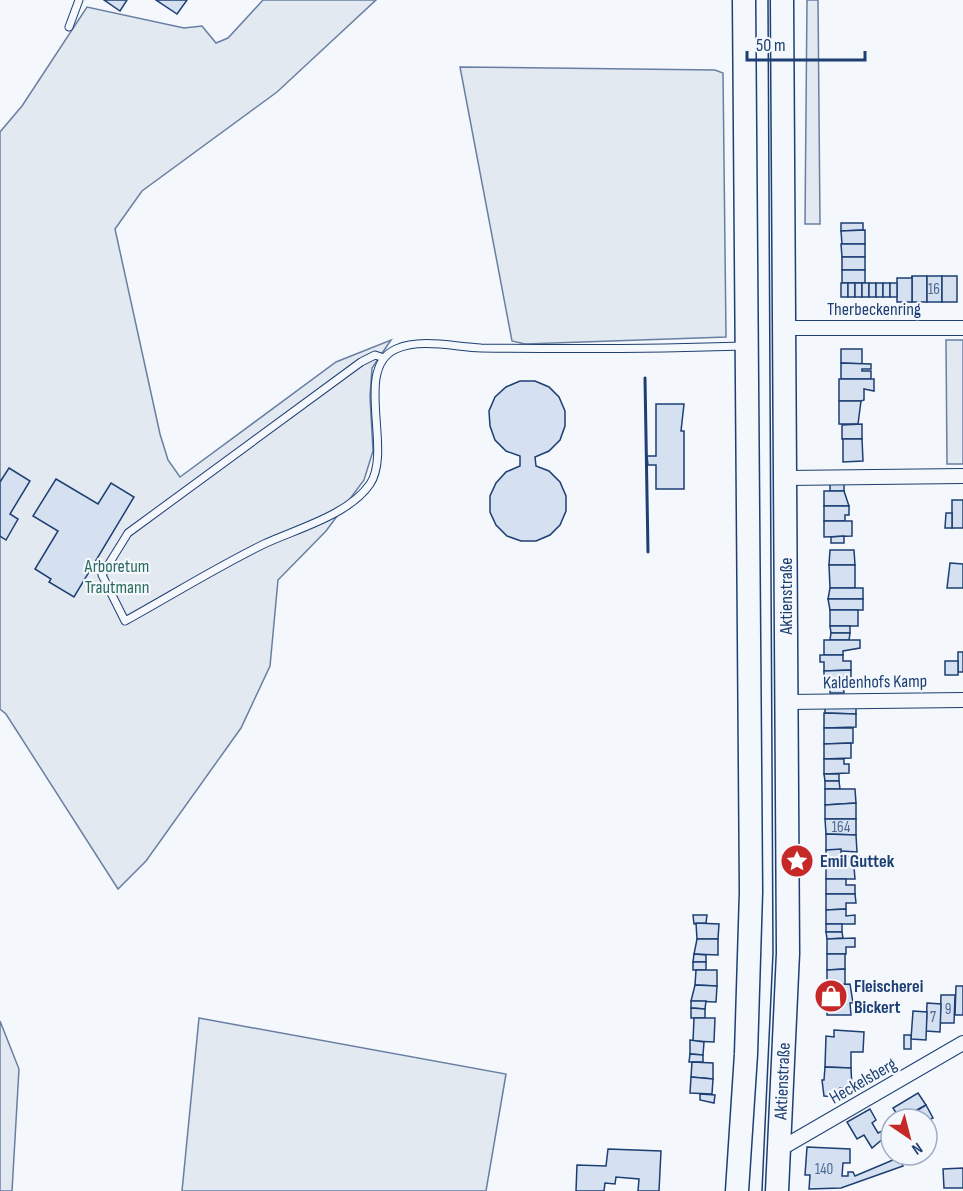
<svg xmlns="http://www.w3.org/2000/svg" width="963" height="1191" viewBox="0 0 963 1191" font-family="'Sofia Sans Condensed',sans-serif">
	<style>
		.green { fill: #e3e9f0; stroke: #687fa3; stroke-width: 1.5 }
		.building { fill: #d5e0f0; stroke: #1d3f73; stroke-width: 1.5 }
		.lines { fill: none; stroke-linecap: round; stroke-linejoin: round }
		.lane-casing { stroke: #1d3f73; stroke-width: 9 }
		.street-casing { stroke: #1d3f73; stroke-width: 16 }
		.primary-casing { stroke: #1d3f73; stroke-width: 25 }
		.lane { stroke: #f4f7fb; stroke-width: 7 }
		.street { stroke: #f4f7fb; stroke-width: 14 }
		.primary { stroke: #f4f7fb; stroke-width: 22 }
		.tram { stroke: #1d3f73; stroke-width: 1.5 }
		.wall { stroke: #1d3f73; stroke-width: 3 }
		.labels { text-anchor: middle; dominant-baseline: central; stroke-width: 4.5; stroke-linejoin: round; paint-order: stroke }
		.number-label { font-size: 15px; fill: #4b6792 }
		.street-label { font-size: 18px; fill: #1d3f73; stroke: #f4f7fb }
		.park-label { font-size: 18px; fill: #2c6c60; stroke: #f4f7fb }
		.poi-label { font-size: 18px; font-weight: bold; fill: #1d3f73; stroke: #f4f7fb; text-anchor: start }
	</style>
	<rect width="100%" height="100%" fill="#f4f7fb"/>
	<g class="green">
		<polygon points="263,0 376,0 277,92 142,191 115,229 160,434 168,460 180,477 336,362 391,340 372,368 370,397 373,451 364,480 326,531 278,580 270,666 241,728 146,861 118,889 6,714 0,709 0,132 22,106 87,7 184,28 202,26 216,43 228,38"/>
		<polygon points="807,0 818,0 820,224 805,224"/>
		<polygon points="460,67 715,70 723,73 726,337 525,344 512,341"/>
		<polygon points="946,340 963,340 963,464 947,464"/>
		<polygon points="199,1018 506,1074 486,1191 182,1191"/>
		<polygon points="0,1021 19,1069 12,1191 0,1191"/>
	</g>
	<g class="building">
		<polygon points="104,0 127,0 120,11"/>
		<polygon points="156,0 187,0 177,14"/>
		<polygon points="841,223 863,223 863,230 841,231"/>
		<polygon points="865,230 865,244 842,244 841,231"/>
		<polygon points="841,244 865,244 865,257 842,257"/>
		<rect x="842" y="257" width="23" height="13"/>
		<rect x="842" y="270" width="23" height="13"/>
		<rect x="912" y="276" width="15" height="26"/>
		<polygon points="912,276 912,302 897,302 897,278 912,278"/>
		<rect x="927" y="276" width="15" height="26"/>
		<rect x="942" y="276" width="15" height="26"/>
		<rect x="841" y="283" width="7" height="14"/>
		<rect x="848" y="283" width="7" height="14"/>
		<rect x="855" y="283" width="7" height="14"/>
		<rect x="862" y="283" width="7" height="14"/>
		<rect x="869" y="283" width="7" height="14"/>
		<rect x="876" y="283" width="7" height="14"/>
		<rect x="883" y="283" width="7" height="14"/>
		<rect x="890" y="283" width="7" height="14"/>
		<polygon points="841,349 862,349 862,364 841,363"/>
		<polygon points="841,363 871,364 871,369 862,369 862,371 871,371 871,379 841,379"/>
		<polygon points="839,379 874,379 874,391 864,389 864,400 861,401 839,401"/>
		<polygon points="520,381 535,381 549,387 559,397 565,411 565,426 560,440 549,451 535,457 536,466 549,471 560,482 566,496 566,511 560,525 550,535 536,541 521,541 507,536 496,525 490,512 490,496 496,483 506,472 520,466 520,456 506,451 495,440 490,426 489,411 495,397 506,387"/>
		<polygon points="839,401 861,401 858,424 839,424"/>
		<polygon points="656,404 684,404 681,431 684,431 684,489 656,489 656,465 648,465 647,456 656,456"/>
		<polygon points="862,424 862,439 842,439 842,425"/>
		<polygon points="843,439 862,439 863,461 843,462"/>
		<polygon points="9,468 30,481 10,514 18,519 6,540 0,536 0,482"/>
		<polygon points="56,479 98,504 111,483 134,497 74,597 49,582 51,579 35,569 58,531 33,516"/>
		<rect x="830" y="484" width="14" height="7"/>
		<polygon points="824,491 844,491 849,506 824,506"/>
		<rect x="952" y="500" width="11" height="28"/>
		<polygon points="824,506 849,506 849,515 845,515 845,521 824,521"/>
		<polygon points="946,513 952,513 952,528 945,528"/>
		<polygon points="824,521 852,521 852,536 824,537"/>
		<polygon points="844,536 844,543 831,543 831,537"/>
		<polygon points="830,550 854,550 855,565 829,565"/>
		<polygon points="950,563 963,564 963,588 947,588"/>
		<polygon points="829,565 855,565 855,588 830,588"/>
		<polygon points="830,588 863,588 863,599 828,599"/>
		<polygon points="828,599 863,599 863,610 830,610"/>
		<rect x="830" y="610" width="28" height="16"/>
		<polygon points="830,626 850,626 850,633 831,633"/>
		<polygon points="831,633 850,633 849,640 830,640"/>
		<polygon points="824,640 860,640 860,648 843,651 843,655 824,655"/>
		<rect x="958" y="652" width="5" height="20"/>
		<polygon points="820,655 843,655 843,661 851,661 851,670 824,671 824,662 820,662"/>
		<rect x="945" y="661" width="13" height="14"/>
		<polygon points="851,670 851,684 824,685 824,671"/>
		<polygon points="830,685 843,685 844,693 830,693"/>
		<polygon points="825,706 856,706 856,714 825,713"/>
		<polygon points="824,713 856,714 856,727 824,728"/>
		<polygon points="824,728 853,728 853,743 824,744"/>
		<polygon points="851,743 851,758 824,759 824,744"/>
		<polygon points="824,759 844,759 844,764 849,764 849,773 824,774"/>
		<polygon points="824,774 839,774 839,781 825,781"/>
		<polygon points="825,781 839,781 840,789 825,789"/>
		<polygon points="825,789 855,789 856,803 825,805"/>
		<polygon points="856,803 856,819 825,819 825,805"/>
		<polygon points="825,819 856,819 856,835 826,834"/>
		<polygon points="826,834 856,835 857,852 826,850"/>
		<polygon points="841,849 841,857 826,857 826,850"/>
		<polygon points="859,856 859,867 854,867 855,879 826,879 826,864 841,864 841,857"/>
		<rect x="826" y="857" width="15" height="7"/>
		<polygon points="826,879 846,879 846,885 855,885 855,894 826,894"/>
		<polygon points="826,894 855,894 856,903 846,903 846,909 826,910"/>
		<polygon points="846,909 846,916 855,915 855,924 826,924 826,910"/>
		<polygon points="693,915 707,915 706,923 694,924"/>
		<polygon points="696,923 719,924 718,939 697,939"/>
		<rect x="826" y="924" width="16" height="8"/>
		<polygon points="826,932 842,932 843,938 827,939"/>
		<polygon points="855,938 855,947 846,947 846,954 827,954 827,939"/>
		<polygon points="697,939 718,939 718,955 694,954"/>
		<polygon points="694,954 706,955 706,962 693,962"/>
		<polygon points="827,954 845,954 845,969 827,970"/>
		<rect x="693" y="962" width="13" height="8"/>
		<polygon points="845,969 845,985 827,985 827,970"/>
		<polygon points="696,970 717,970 717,986 695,985"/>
		<polygon points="850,984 853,1003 850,1003 851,1015 827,1015 827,985"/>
		<polygon points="695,985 717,986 716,1002 691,1001"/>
		<polygon points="956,986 963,986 963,1015 955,1015"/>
		<polygon points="941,995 955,995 954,1023 940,1023"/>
		<polygon points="691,1001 706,1001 705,1009 691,1008"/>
		<polygon points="927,1003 941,1004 940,1032 926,1031"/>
		<polygon points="691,1008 705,1009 705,1018 691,1018"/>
		<polygon points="913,1011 927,1012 926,1040 911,1039"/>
		<polygon points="694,1018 715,1018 714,1042 693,1041"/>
		<polygon points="834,1030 864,1032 863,1052 851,1052 851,1068 825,1067 826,1036 834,1037"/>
		<rect x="904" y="1035" width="7" height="14"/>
		<polygon points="690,1040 704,1042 703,1055 690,1054"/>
		<polygon points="690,1054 703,1055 703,1062 689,1062"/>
		<polygon points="692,1062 713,1063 713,1079 691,1077"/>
		<polygon points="825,1067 851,1068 852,1089 840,1088 839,1097 824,1096 822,1080 824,1080"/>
		<polygon points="691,1077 713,1079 712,1094 690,1093"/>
		<polygon points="918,1093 926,1105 900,1119 893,1108"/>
		<polygon points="700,1094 715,1095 714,1103 700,1100"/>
		<polygon points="926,1105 933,1118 927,1121 927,1119 903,1119"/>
		<polygon points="870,1109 876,1120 872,1123 878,1133 882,1131 885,1137 872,1148 864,1135 857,1139 847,1122"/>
		<polygon points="807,1147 850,1149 850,1163 843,1163 842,1176 848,1176 848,1172 853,1172 855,1176 900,1157 903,1166 841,1188 809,1189 810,1175 805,1175"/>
		<polygon points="608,1149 661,1151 659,1191 638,1191 639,1179 616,1177 615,1184 605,1183 604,1191 576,1191 577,1165 606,1166"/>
		<polygon points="963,1168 963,1188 944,1188 943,1169"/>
	</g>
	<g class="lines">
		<g class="lane-casing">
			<g id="lane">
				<polyline points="69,27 79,0"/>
				<path d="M 384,358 L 375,355 L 361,362 L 128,533 L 102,575 L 125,621 C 172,595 217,567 264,544 C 296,529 349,515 370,484 C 393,450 353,368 396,349 C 421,338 455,347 481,348 C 569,349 657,349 744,346"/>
			</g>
		</g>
		<g class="street-casing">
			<g id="street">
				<polyline points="785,328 963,328"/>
				<polyline points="786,478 963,476"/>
				<polyline points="787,702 963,700"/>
				<polyline points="780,1149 963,1043"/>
			</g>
		</g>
		<g class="primary-casing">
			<g id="primary">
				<polyline points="737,1191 746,1054 751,892 744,0"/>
				<path id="s1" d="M 777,1191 L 788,953 L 782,0"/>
			</g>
		</g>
		<use href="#lane" class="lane"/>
		<use href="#street" class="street"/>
		<use href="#primary" class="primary"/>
		<polyline class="tram" points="762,1191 773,953 768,0"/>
		<polyline class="wall" points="645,378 648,552"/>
	</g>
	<defs>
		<g id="sight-disc" transform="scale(1.725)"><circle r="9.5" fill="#c62828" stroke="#f4f7fb"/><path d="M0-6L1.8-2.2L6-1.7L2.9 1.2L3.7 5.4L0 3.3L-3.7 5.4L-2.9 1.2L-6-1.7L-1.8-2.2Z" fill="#fff"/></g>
		<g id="shop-disc" transform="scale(1.725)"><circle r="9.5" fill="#c62828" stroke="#f4f7fb"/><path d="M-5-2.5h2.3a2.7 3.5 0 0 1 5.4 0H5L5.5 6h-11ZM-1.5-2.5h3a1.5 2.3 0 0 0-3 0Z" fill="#fff"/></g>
	</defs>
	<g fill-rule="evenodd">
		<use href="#sight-disc" x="797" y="861"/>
		<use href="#shop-disc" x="831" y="996"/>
	</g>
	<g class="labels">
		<g class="number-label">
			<text x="934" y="289">16</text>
			<text x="841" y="827">164</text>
			<text x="948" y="1009">9</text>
			<text x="933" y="1017">7</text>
			<text x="824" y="1169">140</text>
		</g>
		<g class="street-label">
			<text x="874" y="309">Therbeckenring</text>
			<text transform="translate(786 596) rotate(-90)">Aktienstraße</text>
			<text transform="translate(875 682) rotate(-1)">Kaldenhofs Kamp</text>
			<text transform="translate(863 1081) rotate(-30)">Heckelsberg</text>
			<text stroke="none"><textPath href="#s1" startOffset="110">Aktienstraße</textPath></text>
		</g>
		<g class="park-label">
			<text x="117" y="566">Arboretum<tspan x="117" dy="21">Trautmann</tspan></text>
		</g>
		<g class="poi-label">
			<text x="820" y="861">Emil Guttek</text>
			<text x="854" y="986">Fleischerei<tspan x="854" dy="21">Bickert</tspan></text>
		</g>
	</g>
	<g transform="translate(909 1137) rotate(145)"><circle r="28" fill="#f4f7fb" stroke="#9eadc5" stroke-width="1.5"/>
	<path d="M0-4.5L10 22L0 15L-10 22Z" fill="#c62828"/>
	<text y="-9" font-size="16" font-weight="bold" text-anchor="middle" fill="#1d3f73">N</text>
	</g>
	<path d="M747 51v9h118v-9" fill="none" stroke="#1d3f73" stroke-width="3"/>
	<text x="756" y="51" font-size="18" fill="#1d3f73" stroke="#f4f7fb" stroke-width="4.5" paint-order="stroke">50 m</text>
</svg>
